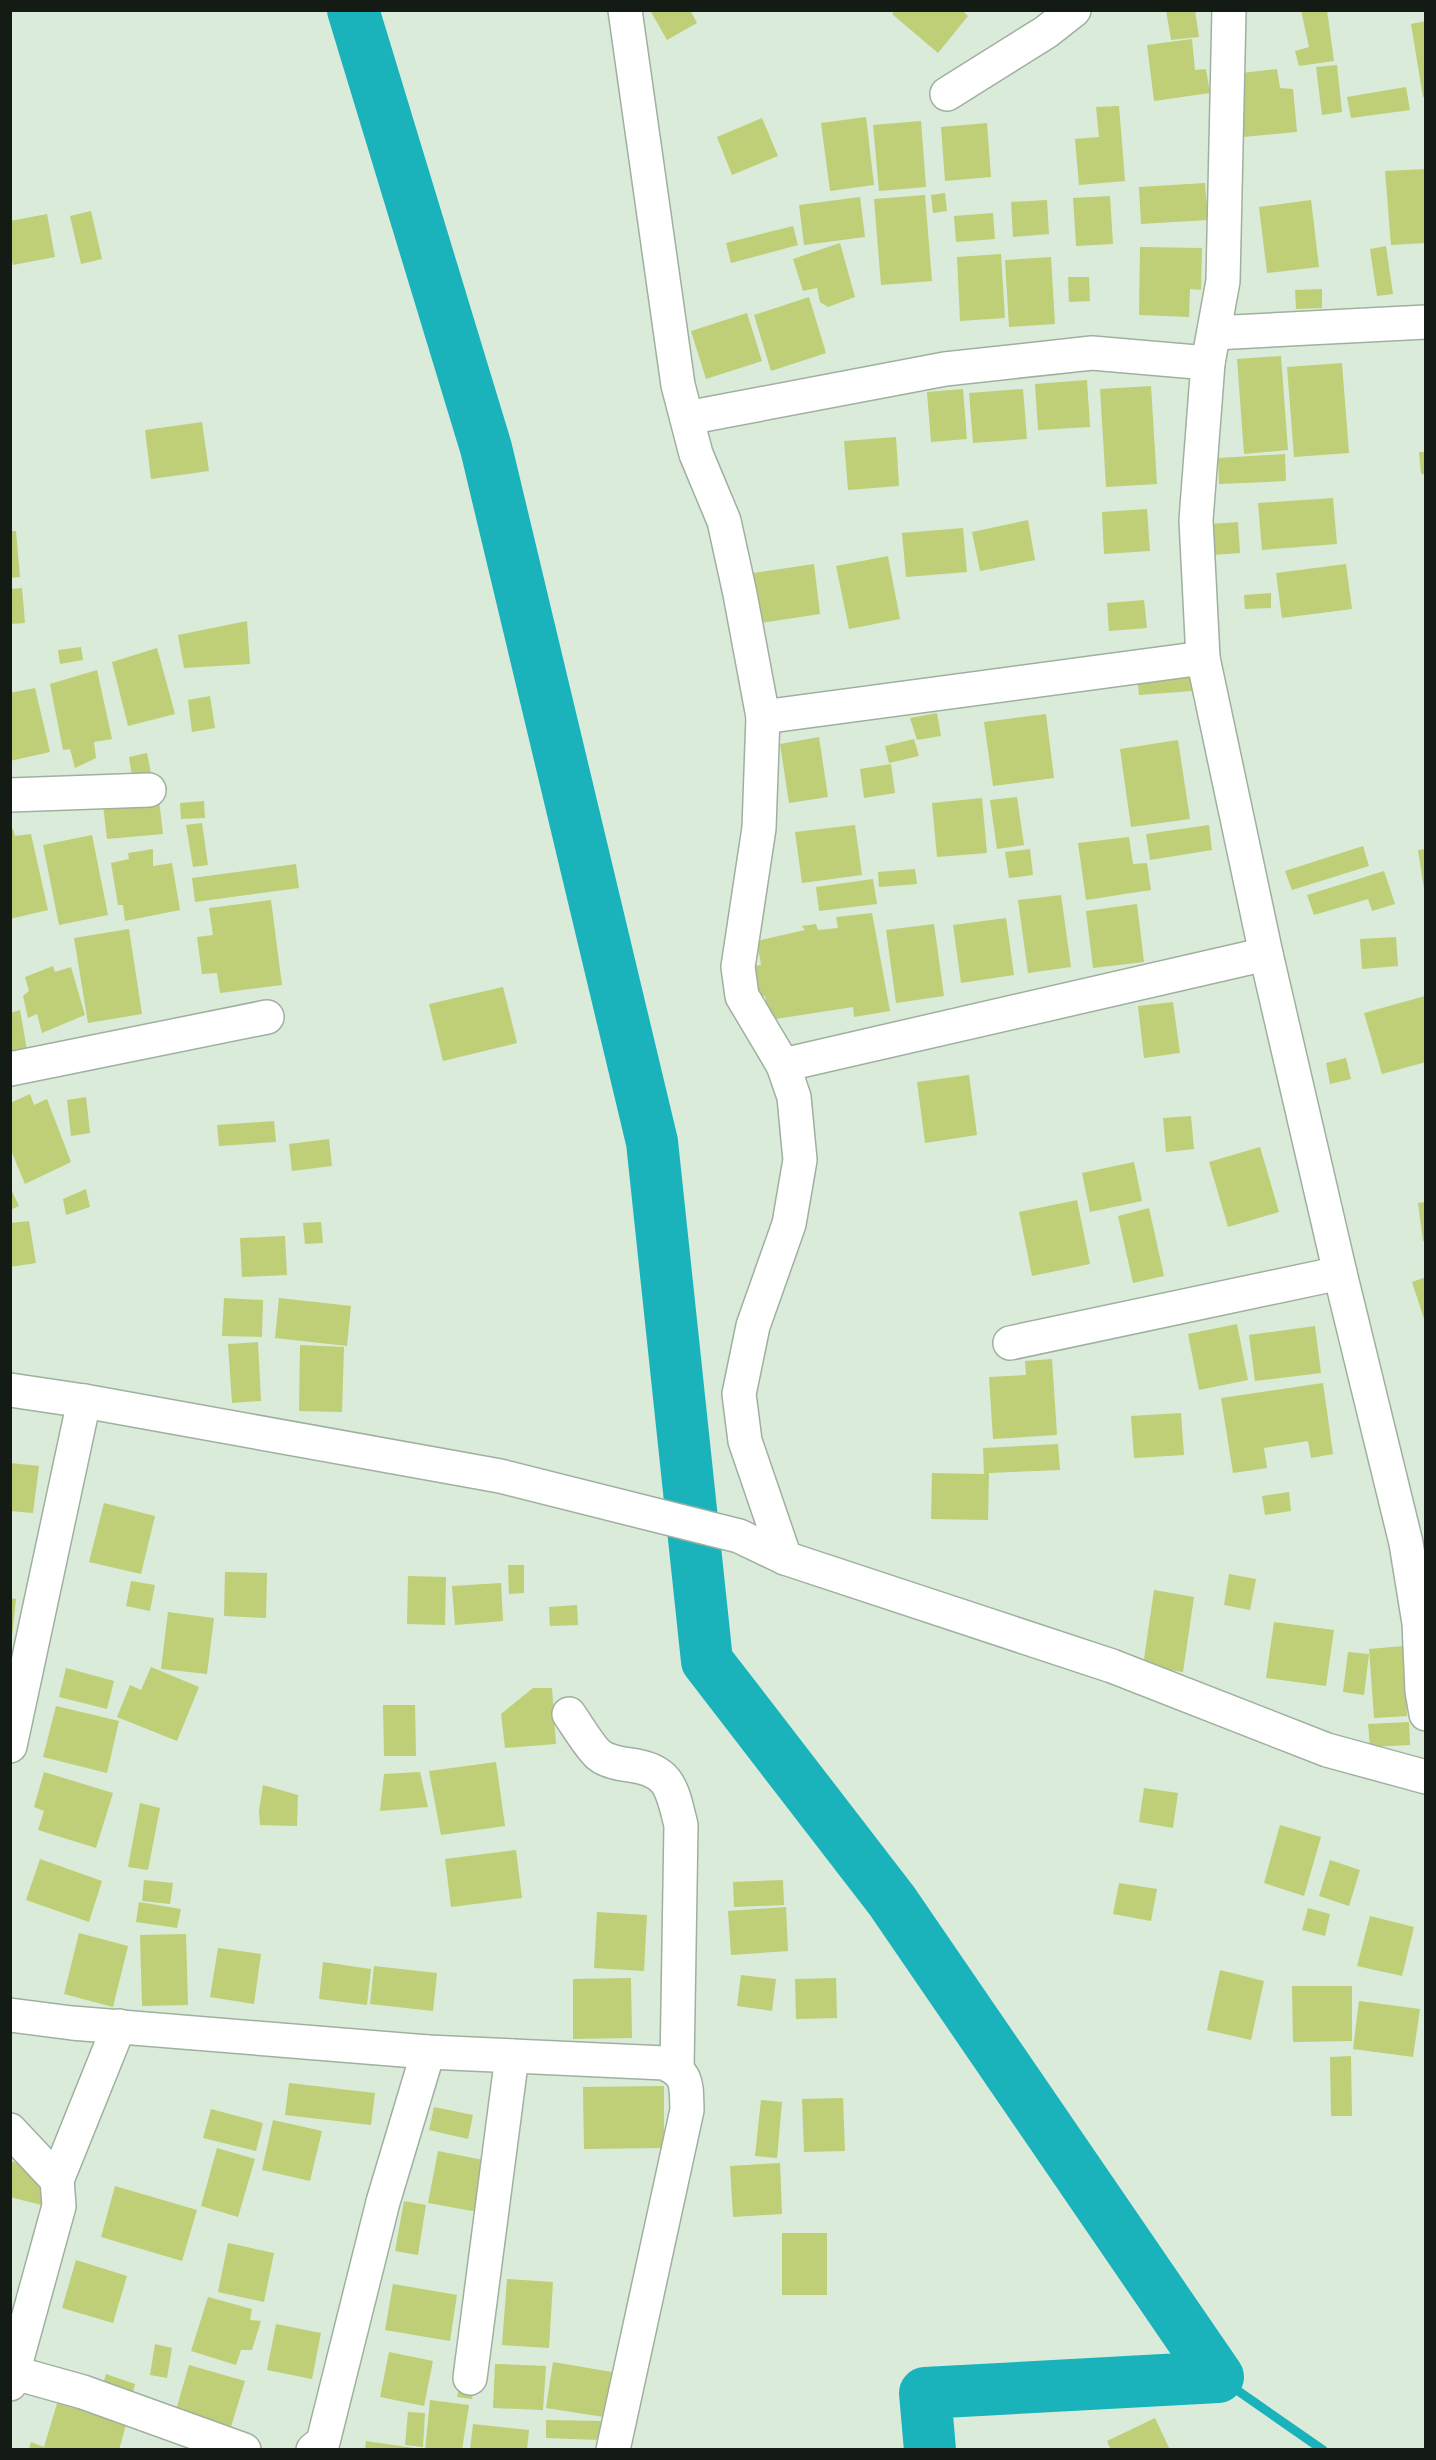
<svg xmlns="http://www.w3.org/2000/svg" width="1436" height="2460" viewBox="0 0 1436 2460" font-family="Manrope,sans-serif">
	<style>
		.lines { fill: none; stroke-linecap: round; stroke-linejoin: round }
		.stream { stroke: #1ab3bc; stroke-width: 9 }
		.river { stroke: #1ab3bc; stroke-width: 52 }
		.building { fill: #becf77 }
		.minor-casing { stroke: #9fb09f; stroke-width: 36 }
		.minor { stroke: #fff; stroke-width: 33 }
	</style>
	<rect width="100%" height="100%" fill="#daebda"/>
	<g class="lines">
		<polyline class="stream" points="1218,2377 1323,2450"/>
		<polyline class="river" points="353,10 486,448 652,1142 707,1661 892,1901 1218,2377 925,2393 930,2450"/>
	</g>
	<g class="building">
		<polygon points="650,10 690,10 697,23 667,40"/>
		<polygon points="895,10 962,10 968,16 938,53 892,14"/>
		<polygon points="1166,10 1195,10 1199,37 1171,40"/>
		<polygon points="1301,10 1327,10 1334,61 1299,66 1295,51 1309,47"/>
		<polygon points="1426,21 1426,97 1423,97 1411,24"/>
		<polygon points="1192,39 1195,70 1206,69 1210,93 1154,101 1147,45"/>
		<polygon points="1337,65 1342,112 1322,115 1316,67"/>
		<polygon points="1277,69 1280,88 1293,89 1297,132 1243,137 1238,90 1241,73"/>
		<polygon points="1406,87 1410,110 1351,118 1347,97"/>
		<polygon points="1119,106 1125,181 1079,185 1075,139 1099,137 1096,107"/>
		<polygon points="866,117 874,185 830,191 821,123"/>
		<polygon points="762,118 778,156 732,175 717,137"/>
		<polygon points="921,121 926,187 879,191 873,125"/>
		<polygon points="987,123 991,177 945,181 941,127"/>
		<polygon points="1426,169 1426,243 1391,245 1385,171"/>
		<polygon points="1205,183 1208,220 1141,224 1139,187"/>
		<polygon points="945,193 947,211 933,213 931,195"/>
		<polygon points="925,195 932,281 881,285 874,199"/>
		<polygon points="1110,196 1113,244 1076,246 1073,198"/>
		<polygon points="860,197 865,237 804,245 799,205"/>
		<polygon points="1047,200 1049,234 1013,237 1011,202"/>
		<polygon points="1311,200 1319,267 1267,273 1259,207"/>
		<polygon points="91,211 102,259 81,264 70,216"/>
		<polygon points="993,213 995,239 956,242 954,216"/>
		<polygon points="47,214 55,257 13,265 10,250 10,221"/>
		<polygon points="793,226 798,245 731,263 726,243"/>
		<polygon points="840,243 855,297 828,307 820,302 817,288 803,291 793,259"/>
		<polygon points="1386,246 1393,294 1377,296 1370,249"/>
		<polygon points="1140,247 1202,248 1201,290 1190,289 1189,317 1139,315"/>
		<polygon points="1001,254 1005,318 960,321 957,257"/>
		<polygon points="1051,257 1055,324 1009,327 1005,260"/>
		<polygon points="1068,277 1089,277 1090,301 1069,302"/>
		<polygon points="1322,289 1322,308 1296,309 1295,290"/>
		<polygon points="809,297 826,353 771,371 754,315"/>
		<polygon points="747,313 762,361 706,379 691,331"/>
		<polygon points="1281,356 1288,450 1244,454 1237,359"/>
		<polygon points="1342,363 1349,453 1294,457 1287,367"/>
		<polygon points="1087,380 1090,427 1038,430 1035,384"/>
		<polygon points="1151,386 1157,484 1106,487 1100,389"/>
		<polygon points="963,389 967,439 931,442 927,392"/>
		<polygon points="1023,389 1027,439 973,443 969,393"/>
		<polygon points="202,422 209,471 151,479 145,430"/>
		<polygon points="896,437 899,486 848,490 844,441"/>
		<polygon points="1419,452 1426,452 1426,474 1421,474"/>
		<polygon points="1285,454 1286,481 1219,484 1218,458"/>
		<polygon points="1333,498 1337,544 1262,550 1258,503"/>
		<polygon points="1147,509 1150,551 1104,554 1102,512"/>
		<polygon points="1028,520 1035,560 980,571 972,532"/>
		<polygon points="1238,522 1240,553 1213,555 1211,524"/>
		<polygon points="963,528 967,572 906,577 902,533"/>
		<polygon points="10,531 16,531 20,577 10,578"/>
		<polygon points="888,556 900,619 849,629 836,566"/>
		<polygon points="814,564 820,614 760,623 753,573"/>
		<polygon points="1346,564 1352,609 1282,618 1276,573"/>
		<polygon points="22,588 25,623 10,624 10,589"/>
		<polygon points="1271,593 1271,608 1245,609 1244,595"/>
		<polygon points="1144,600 1147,628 1109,631 1107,603"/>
		<polygon points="247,621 250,664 184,668 178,635"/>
		<polygon points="81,647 83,660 60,664 58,650"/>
		<polygon points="157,648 175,714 128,726 112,662"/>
		<polygon points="97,670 112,739 94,742 96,758 75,768 70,749 63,750 50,684"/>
		<polygon points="1190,670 1192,691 1139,695 1137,674"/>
		<polygon points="35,688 50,752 10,761 10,693"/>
		<polygon points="210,696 215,728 192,732 188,700"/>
		<polygon points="937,713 941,736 917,740 910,718"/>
		<polygon points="1046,714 1054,778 993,786 984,722"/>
		<polygon points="819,737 828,797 789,803 780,744"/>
		<polygon points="914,739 919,756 889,763 885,746"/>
		<polygon points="1178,740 1190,819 1131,827 1120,749"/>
		<polygon points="147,753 151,773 132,776 129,757"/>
		<polygon points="891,764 895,793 864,798 860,769"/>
		<polygon points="1017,797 1024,845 997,849 990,800"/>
		<polygon points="982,798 987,853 937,857 932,803"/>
		<polygon points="159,800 163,834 107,839 103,805"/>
		<polygon points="204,801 205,818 181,819 180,803"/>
		<polygon points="202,823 208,865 193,867 186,825"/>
		<polygon points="855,825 862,875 802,883 795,832"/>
		<polygon points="1209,825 1212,850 1150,860 1146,834"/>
		<polygon points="13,829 15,836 31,834 48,910 10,919 10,830"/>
		<polygon points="92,835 108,915 59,925 43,845"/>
		<polygon points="1129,837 1133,864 1147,863 1151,890 1086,900 1078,843"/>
		<polygon points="1363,846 1369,866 1292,890 1285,871"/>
		<polygon points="153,849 153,866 172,863 180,910 125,921 123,905 118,905 111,863 129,859 128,853"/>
		<polygon points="1030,849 1033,875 1009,878 1005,852"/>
		<polygon points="1426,849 1426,889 1424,889 1418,850"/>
		<polygon points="296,864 299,888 195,902 192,878"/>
		<polygon points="915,869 917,884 879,887 878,872"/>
		<polygon points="1384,871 1395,904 1372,911 1368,899 1314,915 1307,895"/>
		<polygon points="873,879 877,904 819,911 816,887"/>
		<polygon points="1061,895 1071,967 1028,973 1018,900"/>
		<polygon points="271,900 282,985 220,993 217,973 202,974 197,937 213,935 209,908"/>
		<polygon points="1137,904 1144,962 1093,968 1086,911"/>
		<polygon points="872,913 890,1011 854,1017 853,1007 769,1020 765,996 752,998 747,967 761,965 757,941 805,930 802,926 816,924 818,930 838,928 836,917"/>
		<polygon points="1006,918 1014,975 961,983 953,925"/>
		<polygon points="934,924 944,996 896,1003 886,930"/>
		<polygon points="129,929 142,1014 88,1023 74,938"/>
		<polygon points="1396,937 1398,966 1362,969 1360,939"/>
		<polygon points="53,966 55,972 71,967 85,1015 42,1033 37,1014 28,1018 23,996 29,991 25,977"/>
		<polygon points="503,987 517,1043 443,1061 429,1004"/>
		<polygon points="1425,996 1426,1062 1382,1074 1364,1013"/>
		<polygon points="1173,1002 1180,1053 1144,1058 1138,1006"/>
		<polygon points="20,1010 27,1050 10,1053 10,1013"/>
		<polygon points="1346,1058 1351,1079 1330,1084 1326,1063"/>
		<polygon points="969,1075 977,1135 925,1143 917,1082"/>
		<polygon points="30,1094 34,1105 47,1099 71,1162 25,1184 10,1148 10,1103"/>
		<polygon points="86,1097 90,1133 71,1136 67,1100"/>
		<polygon points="1191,1116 1194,1149 1166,1152 1163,1118"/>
		<polygon points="274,1121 276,1142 219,1146 217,1125"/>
		<polygon points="329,1139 332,1166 292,1171 289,1144"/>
		<polygon points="1260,1147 1279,1212 1228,1227 1209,1162"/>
		<polygon points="1134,1162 1142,1201 1090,1212 1082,1173"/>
		<polygon points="10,1187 19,1206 10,1210"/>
		<polygon points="86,1189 90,1207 66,1215 63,1199"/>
		<polygon points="1077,1200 1090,1264 1032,1276 1019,1212"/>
		<polygon points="1426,1202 1426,1241 1423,1241 1418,1203"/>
		<polygon points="1149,1208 1164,1276 1133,1283 1118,1216"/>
		<polygon points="29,1221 36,1263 10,1267 10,1223"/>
		<polygon points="321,1222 323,1243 305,1244 303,1223"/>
		<polygon points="285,1236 287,1275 242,1277 240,1238"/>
		<polygon points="1426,1277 1426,1322 1425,1322 1412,1282"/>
		<polygon points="224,1298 263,1300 262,1337 222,1336"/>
		<polygon points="279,1298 351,1306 347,1346 275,1338"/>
		<polygon points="1237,1324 1248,1380 1199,1390 1188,1334"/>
		<polygon points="1315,1326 1321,1373 1255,1381 1249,1335"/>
		<polygon points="258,1342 261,1401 232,1403 228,1344"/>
		<polygon points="300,1345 344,1347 342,1412 299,1411"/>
		<polygon points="1052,1359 1057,1435 993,1439 989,1377 1026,1375 1025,1361"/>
		<polygon points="1323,1383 1333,1454 1311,1458 1308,1441 1264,1448 1267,1468 1233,1473 1221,1398"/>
		<polygon points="1181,1413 1184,1455 1134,1458 1131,1416"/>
		<polygon points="1058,1444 1060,1470 989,1473 988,1520 931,1519 932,1473 984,1474 983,1448"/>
		<polygon points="10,1463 39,1466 33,1513 10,1511"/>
		<polygon points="1289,1492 1291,1511 1265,1515 1262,1496"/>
		<polygon points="104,1503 155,1516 141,1574 89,1562"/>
		<polygon points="508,1565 524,1565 524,1593 509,1594"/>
		<polygon points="225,1572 267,1573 266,1618 224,1616"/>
		<polygon points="1229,1574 1256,1579 1250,1610 1224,1605"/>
		<polygon points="408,1576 446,1577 445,1625 407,1624"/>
		<polygon points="131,1581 155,1585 150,1611 126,1606"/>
		<polygon points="501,1583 503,1621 455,1625 452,1586"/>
		<polygon points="1154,1590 1194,1597 1183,1672 1143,1666"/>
		<polygon points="10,1598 16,1599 12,1636 10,1636"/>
		<polygon points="577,1605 578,1625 550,1626 549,1607"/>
		<polygon points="168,1612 214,1618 207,1674 161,1669"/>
		<polygon points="1274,1622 1334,1630 1326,1686 1266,1678"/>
		<polygon points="1403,1646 1407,1716 1374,1718 1369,1649"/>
		<polygon points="1348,1652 1369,1654 1364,1695 1343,1692"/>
		<polygon points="151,1667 199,1687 177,1741 117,1717 130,1685 141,1690"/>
		<polygon points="66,1668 114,1681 107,1709 59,1697"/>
		<polygon points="533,1688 552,1688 556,1744 505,1748 501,1714"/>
		<polygon points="383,1705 415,1705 416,1756 384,1756"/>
		<polygon points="56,1706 119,1721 107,1773 43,1757"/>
		<polygon points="1409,1722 1410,1745 1370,1747 1368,1724"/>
		<polygon points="496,1762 505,1826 441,1835 429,1771"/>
		<polygon points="44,1772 113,1793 96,1848 38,1830 44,1811 34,1807"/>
		<polygon points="420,1772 428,1807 380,1811 384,1774"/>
		<polygon points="263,1785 298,1795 297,1826 260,1825 259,1811"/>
		<polygon points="1144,1788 1178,1793 1173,1828 1139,1822"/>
		<polygon points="140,1803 160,1808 148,1870 128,1867"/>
		<polygon points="1280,1825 1321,1837 1304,1896 1264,1883"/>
		<polygon points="516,1850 522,1898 451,1907 445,1859"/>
		<polygon points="40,1859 102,1881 89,1922 26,1900"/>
		<polygon points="1330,1860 1360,1870 1349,1906 1319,1896"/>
		<polygon points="144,1880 173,1883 170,1904 142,1901"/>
		<polygon points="783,1880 784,1905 734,1907 733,1882"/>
		<polygon points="1119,1883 1157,1889 1151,1921 1113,1914"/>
		<polygon points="139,1902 181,1909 177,1928 136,1922"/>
		<polygon points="786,1907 788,1951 731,1955 728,1911"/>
		<polygon points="1308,1908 1330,1914 1325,1936 1302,1930"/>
		<polygon points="597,1912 647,1915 644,1971 594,1968"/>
		<polygon points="1370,1916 1414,1927 1402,1976 1357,1966"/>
		<polygon points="79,1933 128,1946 113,2007 64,1994"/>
		<polygon points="186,1934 188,2005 142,2006 140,1935"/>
		<polygon points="218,1948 261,1954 254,2004 210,1997"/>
		<polygon points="323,1962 371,1969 367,2005 319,1999"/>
		<polygon points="374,1966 437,1973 433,2011 370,2004"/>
		<polygon points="1220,1970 1264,1981 1251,2040 1207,2030"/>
		<polygon points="741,1975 776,1979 772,2011 737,2006"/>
		<polygon points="631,1978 632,2038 573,2039 573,1979"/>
		<polygon points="836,1978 837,2018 796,2019 795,1979"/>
		<polygon points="1292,1986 1352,1986 1352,2041 1293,2042"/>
		<polygon points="1359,2001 1420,2009 1413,2057 1353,2049"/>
		<polygon points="1351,2056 1352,2116 1331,2116 1330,2057"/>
		<polygon points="289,2083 375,2093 371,2125 285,2115"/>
		<polygon points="664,2086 664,2148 584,2149 583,2087"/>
		<polygon points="843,2098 845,2151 804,2152 802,2099"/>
		<polygon points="761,2100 782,2102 777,2158 755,2156"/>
		<polygon points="434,2107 473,2115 468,2139 429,2130"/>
		<polygon points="211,2109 263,2123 256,2151 203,2138"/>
		<polygon points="273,2120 322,2131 310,2181 262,2170"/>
		<polygon points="217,2148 255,2159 238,2217 201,2206"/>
		<polygon points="438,2151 488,2161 478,2212 428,2203"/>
		<polygon points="10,2161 53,2172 45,2206 10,2197"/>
		<polygon points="780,2163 782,2214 733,2217 730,2166"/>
		<polygon points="115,2186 197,2210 182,2261 101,2237"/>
		<polygon points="404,2201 426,2205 418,2255 395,2251"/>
		<rect x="782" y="2233" width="45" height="62"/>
		<polygon points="228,2243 274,2253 264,2302 218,2292"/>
		<polygon points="76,2260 127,2276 113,2323 62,2308"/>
		<polygon points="507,2279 553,2282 549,2348 502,2345"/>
		<polygon points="393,2284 457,2295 450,2341 385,2330"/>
		<polygon points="208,2297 252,2309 250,2320 261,2321 252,2350 241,2350 236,2365 191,2351"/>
		<polygon points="276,2324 321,2333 312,2379 267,2370"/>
		<polygon points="155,2344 172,2348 167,2378 150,2375"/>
		<polygon points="389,2352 433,2361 424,2406 380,2397"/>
		<polygon points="553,2362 612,2372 604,2417 546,2408"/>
		<polygon points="495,2364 546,2366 543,2410 493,2408"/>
		<polygon points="189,2365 245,2381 231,2427 176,2410"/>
		<polygon points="106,2374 135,2384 132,2397 102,2388"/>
		<polygon points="459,2389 473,2391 472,2399 457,2397"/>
		<polygon points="61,2390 130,2411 119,2450 29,2450 31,2442 44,2447"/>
		<polygon points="430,2400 469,2405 462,2450 425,2450"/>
		<polygon points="408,2412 425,2413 423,2447 405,2445"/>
		<polygon points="1155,2418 1170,2450 1111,2450 1107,2441"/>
		<polygon points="546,2420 601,2421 600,2440 546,2438"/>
		<polygon points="473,2424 529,2430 527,2450 470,2450"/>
		<polygon points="366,2441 414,2448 414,2450 365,2450"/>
	</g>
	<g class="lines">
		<g class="minor-casing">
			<g id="minor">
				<polyline points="625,10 678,385 696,454 724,521 740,594 763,717 759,828 738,967 742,996 783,1065 794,1097 800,1160 789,1224 753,1326 739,1394 745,1441 785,1558"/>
				<polyline points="1229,10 1223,281 1208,363 1196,520 1203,658 1266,954 1340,1273 1406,1543 1419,1623 1422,1691 1426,1714"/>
				<polyline points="947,94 1046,32 1074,10"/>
				<polyline points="1214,333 1426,322"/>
				<polyline points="687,418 945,369 1092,353 1208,363"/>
				<polyline points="763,717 1203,658"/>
				<polyline points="10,795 149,790"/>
				<polyline points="783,1065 1266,954"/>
				<polyline points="10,1069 267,1017"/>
				<polyline points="1010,1343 1340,1273"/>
				<polyline points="10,1390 84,1401 500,1476 739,1536 785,1558 1112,1666 1327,1750 1426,1777"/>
				<path d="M 569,1714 C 576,1724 591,1749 599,1755 C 606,1761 621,1764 630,1765 C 671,1770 672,1790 681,1825 L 677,2069"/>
				<polyline points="10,1746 84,1401"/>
				<path d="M 10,2015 L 72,2023 L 428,2052 L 664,2063 C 689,2074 686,2085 687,2110 L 613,2450"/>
				<polyline points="10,2130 57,2180 59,2206 10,2384"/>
				<polyline points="57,2180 119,2026"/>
				<polyline points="15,2373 83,2392 244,2450"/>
				<polyline points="470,2378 512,2056"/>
				<polyline points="313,2450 323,2442 383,2202 428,2052"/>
			</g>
		</g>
		<use href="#minor" class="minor"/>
	</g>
	<rect width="1436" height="2460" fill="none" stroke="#141a14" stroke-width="24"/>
</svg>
